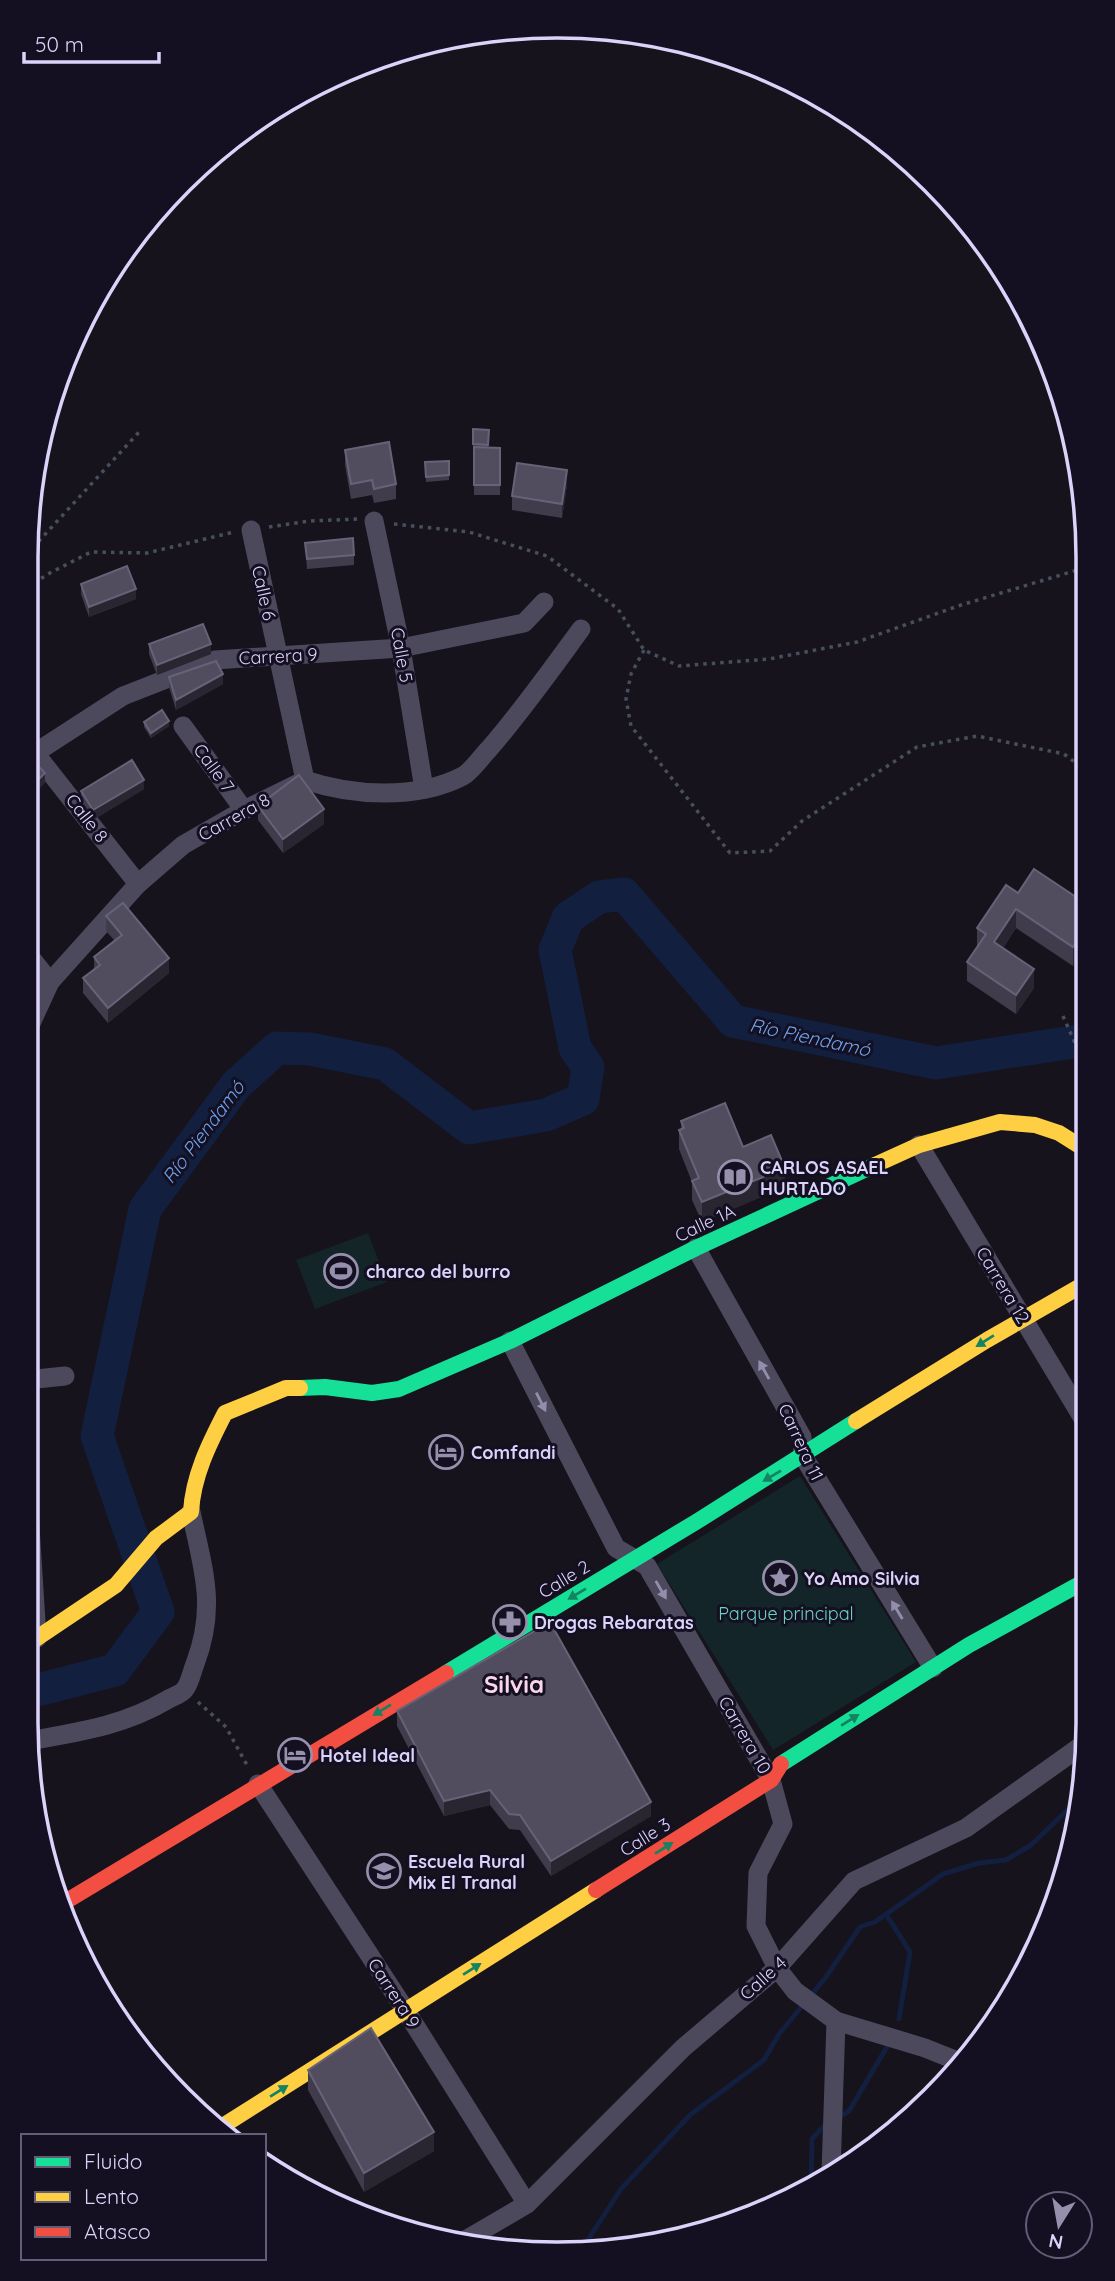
<svg xmlns="http://www.w3.org/2000/svg" width="1115" height="2281" viewBox="0 0 1115 2281" font-family="Quicksand,sans-serif">
	<style>
		.green { fill: #132528 }
		.lines { fill: none; stroke-linecap: round; stroke-linejoin: round }
		.stream { stroke: #121f3f; stroke-width: 5 }
		.river { stroke: #121f3f; stroke-width: 33 }
		.path { stroke: #474f5c; stroke-width: 3.5; stroke-dasharray: 3.5 5; stroke-linecap: butt }
		.street { stroke: #4c495d; stroke-width: 19 }
		.fast { stroke: #16e098; stroke-width: 16 }
		.slow { stroke: #ffcf43; stroke-width: 16 }
		.jam { stroke: #f24e42; stroke-width: 16 }
		.wall { fill: #413c4c }
		.shaded-wall { fill: #292531 }
		.building { fill: #514d5f; stroke: #676277; stroke-width: 2 }
		.oneway { fill: #158262 }
		.oneway2 { fill: #948eac }
		.labels { text-anchor: middle; dominant-baseline: central; stroke-width: 6; stroke-linejoin: round; paint-order: stroke }
		.street-label { font-size: 18px; fill: #dcd3fb; stroke: #140f21 }
		.poi-label { font-size: 18px; font-weight: bold; fill: #dcd3fb; stroke: #140f21; text-anchor: start }
		.park-label { font-size: 18px; fill: #66d4c4; stroke: #140f21 }
		.water-label { font-size: 19px; font-style: italic; fill: #6ba5f1; stroke: #140f21 }
		.district-label { font-size: 24px; font-weight: bold; fill: #fbd5e9; stroke: #140f21 }
		.rim { fill: none; stroke: #dcd3fb; stroke-width: 3.5 }
	</style>
	<rect width="100%" height="100%" fill="#16131d"/>
	<g class="green">
		<polygon points="368,1233 387,1282 315,1309 296,1260"/>
		<polygon points="800,1476 916,1662 773,1750 657,1564"/>
	</g>
	<g class="lines">
		<g class="stream">
			<polyline points="886,1914 910,1952 899,2019"/>
			<polyline points="839,2117 849,2111 888,2045"/>
			<polyline points="811,2187 812,2139 827,2123"/>
			<polyline points="582,2249 621,2189 690,2115 764,2060 779,2034 826,1977 860,1927 875,1922 943,1874 979,1863 1006,1860 1031,1845 1081,1797"/>
		</g>
		<polyline class="river" points="26,1693 115,1670 158,1612 97,1436 145,1209 236,1085 277,1048 310,1049 385,1064 469,1128 546,1115 583,1099 588,1067 575,1048 555,950 568,918 599,897 624,894 733,1021 936,1063 1086,1040"/>
		<g class="path">
			<polyline points="394,524 469,532 547,556 618,609 644,650 679,666 769,659 857,642 961,605 1084,568"/>
			<polyline points="269,527 310,521 359,519"/>
			<polyline points="27,554 140,431"/>
			<polyline points="27,588 48,574 91,552 147,553 234,532"/>
			<polyline points="644,650 631,674 626,699 631,726 730,853 770,851 802,821 917,747 977,736 1064,754 1085,770"/>
			<polyline points="1063,1016 1086,1068"/>
			<polyline points="198,1702 226,1727 248,1767"/>
		</g>
		<g class="street">
			<polyline points="374,521 401,648 424,789"/>
			<polyline points="251,530 305,780"/>
			<polyline points="183,726 244,810"/>
			<polyline points="35,753 138,884"/>
			<polyline points="27,760 35,753 123,696 215,660 401,648 524,623 544,602"/>
			<polyline points="27,953 50,982"/>
			<path d="M 27,1032 L 50,982 L 138,884 L 183,845 L 244,810 L 305,780 C 352,796 417,800 463,776 C 472,771 481,757 489,749 C 522,711 551,670 581,629"/>
			<polyline points="919,1145 1087,1425"/>
			<polyline points="696,1248 802,1437 803,1456 933,1668"/>
			<polyline points="510,1341 616,1548 647,1566 771,1780 783,1824 758,1873 756,1926 777,1968 795,1991 836,2021 925,2048 960,2062"/>
			<polyline points="27,1380 65,1376"/>
			<polyline points="26,1462 37,1638"/>
			<path d="M 29,1741 C 78,1732 123,1726 167,1700 C 172,1697 182,1694 185,1689 C 190,1683 192,1671 195,1664 C 217,1606 203,1569 191,1512"/>
			<polyline points="258,1784 406,2011 527,2204"/>
			<polyline points="831,2172 836,2021"/>
			<polyline points="457,2245 527,2204 683,2048 777,1968 854,1881 966,1828 1088,1741"/>
		</g>
		<g class="fast">
			<polyline points="300,1388 325,1387 372,1393 399,1389 510,1341 696,1248 875,1165"/>
			<polyline points="446,1673 696,1522 856,1421"/>
			<polyline points="781,1764 969,1645 1087,1580"/>
		</g>
		<g class="slow">
			<polyline points="875,1165 919,1145 1000,1122 1035,1125 1059,1133 1086,1150"/>
			<polyline points="856,1421 987,1340 1086,1283"/>
			<path d="M 26,1641 L 37,1638 L 116,1585 L 156,1538 L 191,1512 C 193,1476 209,1444 225,1413 L 286,1388 L 300,1388"/>
			<polyline points="221,2127 596,1890"/>
		</g>
		<g class="jam">
			<polyline points="596,1890 771,1780 781,1764"/>
			<polyline points="60,1905 446,1673"/>
		</g>
	</g>
	<g class="wall">
		<polygon points="473,429 489,430 488,448 500,448 500,495 474,495 474,449 473,449"/>
		<polygon points="345,450 396,484 396,499 374,503 372,495 351,499 345,465"/>
		<polygon points="449,461 449,480 426,482 425,462"/>
		<polygon points="567,485 562,518 512,510 512,496"/>
		<polygon points="305,543 354,555 354,565 307,569"/>
		<polygon points="81,584 136,599 89,617 81,594"/>
		<polygon points="149,644 211,654 157,675 149,654"/>
		<polygon points="169,677 223,684 176,710 169,687"/>
		<polygon points="144,722 169,726 151,738 144,727"/>
		<polygon points="144,789 93,820 81,801 81,791"/>
		<polygon points="258,806 324,824 283,853 258,820"/>
		<polygon points="1006,885 1085,948 1073,966 1016,928 1003,948 1034,988 1016,1014 967,981 967,962 977,947 977,928"/>
		<polygon points="106,916 169,973 108,1023 83,993 83,978 94,970 94,957 114,940 106,931"/>
		<polygon points="681,1121 743,1147 785,1187 702,1222 692,1200 692,1182 679,1149 679,1130 681,1130"/>
		<polygon points="397,1711 651,1816 551,1876 520,1830 509,1829 490,1805 444,1816 397,1726"/>
		<polygon points="308,2070 434,2151 364,2192 308,2090"/>
	</g>
	<g class="shaded-wall">
		<polygon points="567,470 567,485 562,518 562,504"/>
		<polygon points="136,589 136,599 89,617 89,607"/>
		<polygon points="211,644 211,654 157,675 157,665"/>
		<polygon points="223,674 223,684 176,710 176,700"/>
		<polygon points="169,721 169,726 151,738 151,733"/>
		<polygon points="45,773 45,783 27,801 27,791"/>
		<polygon points="144,780 144,789 93,820 93,810"/>
		<polygon points="324,809 324,824 283,853 283,839"/>
		<polygon points="1016,909 1016,928 994,961 994,942"/>
		<polygon points="1085,929 1085,948 1073,966 1073,947"/>
		<polygon points="169,958 169,973 108,1023 108,1008"/>
		<polygon points="1034,969 1034,988 1016,1014 1016,995"/>
		<polygon points="785,1168 785,1187 702,1222 702,1202"/>
		<polygon points="490,1790 490,1805 444,1816 444,1801"/>
		<polygon points="651,1802 651,1816 551,1876 551,1861"/>
		<polygon points="434,2132 434,2151 364,2192 364,2173"/>
	</g>
	<g class="building">
		<polygon points="473,429 489,430 488,445 473,444"/>
		<polygon points="389,442 396,484 374,489 372,480 351,484 345,450"/>
		<polygon points="474,447 500,448 500,485 474,485"/>
		<polygon points="449,461 449,475 426,477 425,462"/>
		<polygon points="517,463 567,470 562,504 512,496"/>
		<polygon points="353,538 354,555 307,559 305,543"/>
		<polygon points="127,566 136,589 89,607 81,584"/>
		<polygon points="203,624 211,644 157,665 149,644"/>
		<polygon points="216,661 223,674 176,700 169,677"/>
		<polygon points="162,710 169,721 151,733 144,722"/>
		<polygon points="28,755 45,773 27,791 27,756"/>
		<polygon points="132,760 144,780 93,810 81,791"/>
		<polygon points="299,775 324,809 283,839 258,806"/>
		<polygon points="1034,869 1085,903 1085,929 1073,947 1016,909 994,942 1034,969 1016,995 967,962 986,934 977,928 1006,885 1018,893"/>
		<polygon points="123,903 169,958 108,1008 83,978 100,965 94,957 122,935 106,916"/>
		<polygon points="725,1103 743,1147 771,1135 785,1168 702,1202 692,1181 699,1178 679,1130 684,1128 681,1121"/>
		<polygon points="550,1622 651,1802 551,1861 520,1815 509,1814 490,1790 444,1801 397,1711"/>
		<polygon points="371,2028 434,2132 364,2173 308,2070"/>
	</g>
	<defs><path id="oneway-solid" d="M-6-.8H1V-3.2L6.5 0L1 3.2V.8H-6Z" transform="scale(1.75)"/></defs>
	<g class="oneway">
		<use href="#oneway-solid" transform="translate(985 1341) rotate(148)"/>
		<use href="#oneway-solid" transform="translate(772 1476) rotate(149)"/>
		<use href="#oneway-solid" transform="translate(577 1594) rotate(149)"/>
		<use href="#oneway-solid" transform="translate(382 1710) rotate(149)"/>
		<use href="#oneway-solid" transform="translate(850 1720) rotate(-32)"/>
		<use href="#oneway-solid" transform="translate(664 1848) rotate(-32)"/>
		<use href="#oneway-solid" transform="translate(472 1969) rotate(-32)"/>
		<use href="#oneway-solid" transform="translate(279 2091) rotate(-32)"/>
	</g>
	<g class="oneway2">
		<use href="#oneway-solid" transform="translate(764 1370) rotate(-119)"/>
		<use href="#oneway-solid" transform="translate(541 1402) rotate(63)"/>
		<use href="#oneway-solid" transform="translate(661 1590) rotate(60)"/>
		<use href="#oneway-solid" transform="translate(897 1610) rotate(-121)"/>
	</g>
	<defs>
		<g id="library-ring" transform="scale(1.75)"><circle r="9.5" fill="#140f21" stroke="#9790ad" stroke-width="1.5"/><path d="M-6-4Q-3-5.5-.7-3.5V5Q-3 3-6 4ZM6-4Q3-5.5 .7-3.5V5Q3 3 6 4Z" fill="#9790ad"/></g>
		<g id="stadium-ring" transform="scale(1.75)"><circle r="9.5" fill="#140f21" stroke="#9790ad" stroke-width="1.5"/><path d="M0-5a6.5 5 0 1 0 0 10a6.5 5 0 1 0 0-10ZM-3.5-1.8h7v3.6h-7Z" fill="#9790ad"/></g>
		<g id="hotel-ring" transform="scale(1.75)"><circle r="9.5" fill="#140f21" stroke="#9790ad" stroke-width="1.5"/><path d="M-6-4.5h1.5V1H6V5H4.5V3h-9V5H-6ZM-4 0a1.8 1.8 0 1 1 3.6 0ZM.5 0V-2.5h3Q6-2.5 6 0Z" fill="#9790ad"/></g>
		<g id="sight-ring" transform="scale(1.75)"><circle r="9.5" fill="#140f21" stroke="#9790ad" stroke-width="1.5"/><path d="M0-6L1.8-2.2L6-1.7L2.9 1.2L3.7 5.4L0 3.3L-3.7 5.4L-2.9 1.2L-6-1.7L-1.8-2.2Z" fill="#9790ad"/></g>
		<g id="pharmacy-ring" transform="scale(1.75)"><circle r="9.5" fill="#140f21" stroke="#9790ad" stroke-width="1.5"/><path d="M-2-6h4v4h4v4h-4v4h-4v-4h-4v-4h4Z" fill="#9790ad"/></g>
		<g id="school-ring" transform="scale(1.75)"><circle r="9.5" fill="#140f21" stroke="#9790ad" stroke-width="1.5"/><path d="M0-5L7-2L0 1L-7-2ZM-4 1L0 2.5L4 1V4Q0 6-4 4Z" fill="#9790ad"/></g>
	</defs>
	<g fill-rule="evenodd">
		<use href="#library-ring" x="735" y="1177"/>
		<use href="#stadium-ring" x="341" y="1271"/>
		<use href="#hotel-ring" x="446" y="1452"/>
		<use href="#sight-ring" x="780" y="1578"/>
		<use href="#pharmacy-ring" x="510" y="1622"/>
		<use href="#hotel-ring" x="295" y="1755"/>
		<use href="#school-ring" x="384" y="1871"/>
	</g>
	<g class="labels">
		<g class="street-label">
			<text transform="translate(264 593) rotate(78)">Calle 6</text>
			<text transform="translate(402 655) rotate(80)">Calle 5</text>
			<text transform="translate(278 656) rotate(-3)">Carrera 9</text>
			<text transform="translate(214 768) rotate(54)">Calle 7</text>
			<text transform="translate(234 817) rotate(-29)">Carrera 8</text>
			<text transform="translate(87 818) rotate(52)">Calle 8</text>
			<text transform="translate(705 1223) rotate(-25)">Calle 1A</text>
			<text transform="translate(1003 1285) rotate(59)">Carrera 12</text>
			<text transform="translate(801 1442) rotate(65)">Carrera 11</text>
			<text transform="translate(564 1579) rotate(-31)">Calle 2</text>
			<text transform="translate(745 1735) rotate(60)">Carrera 10</text>
			<text transform="translate(645 1837) rotate(-32)">Calle 3</text>
			<text transform="translate(763 1978) rotate(-42)">Calle 4</text>
			<text transform="translate(394 1993) rotate(57)">Carrera 9</text>
		</g>
		<g class="poi-label">
			<text x="760" y="1167">CARLOS ASAEL<tspan x="760" dy="21">HURTADO</tspan></text>
			<text x="366" y="1271">charco del burro</text>
			<text x="471" y="1452">Comfandi</text>
			<text x="804" y="1578">Yo Amo Silvia</text>
			<text x="534" y="1622">Drogas Rebaratas</text>
			<text x="320" y="1755">Hotel Ideal</text>
			<text x="408" y="1861">Escuela Rural<tspan x="408" dy="21">Mix El Tranal</tspan></text>
		</g>
		<g class="park-label">
			<text x="786" y="1613">Parque principal</text>
		</g>
		<g class="water-label">
			<text transform="translate(810 1037) rotate(12)">Río Piendamó</text>
			<text transform="translate(203 1132) rotate(-53)">Río Piendamó</text>
		</g>
		<g class="district-label">
			<text x="514" y="1684">Silvia</text>
		</g>
	</g>
	<path d="M0 0H1115V2281H0ZM557 38H557A519 519 0 0 1 1076 557V1723A519 519 0 0 1 557 2242H557A519 519 0 0 1 38 1723V557A519 519 0 0 1 557 38Z" fill="#140f21" fill-rule="evenodd"/>
	<path class="rim" d="M557 38H557A519 519 0 0 1 1076 557V1723A519 519 0 0 1 557 2242H557A519 519 0 0 1 38 1723V557A519 519 0 0 1 557 38Z"/>
	<rect x="21" y="2134" width="245" height="126" fill="#140f21" stroke="#645d78" stroke-width="2"/>
	<rect x="35" y="2157" width="35" height="10" fill="#16e098" stroke="#645d78" stroke-width="2"/>
	<text x="84" y="2169" font-size="21" fill="#dcd3fb">Fluido</text>
	<rect x="35" y="2192" width="35" height="10" fill="#ffcf43" stroke="#645d78" stroke-width="2"/>
	<text x="84" y="2204" font-size="21" fill="#dcd3fb">Lento</text>
	<rect x="35" y="2227" width="35" height="10" fill="#f24e42" stroke="#645d78" stroke-width="2"/>
	<text x="84" y="2239" font-size="21" fill="#dcd3fb">Atasco</text>
	<g transform="translate(1059 2225) rotate(191)"><circle r="33" fill="#140f21" stroke="#645d78" stroke-width="2"/>
	<path d="M0-5L12 26L0 18L-12 26Z" fill="#9790ad"/>
	<text y="-10" font-size="19" font-weight="bold" text-anchor="middle" fill="#dcd3fb">N</text>
	</g>
	<path d="M24 52v10h135v-10" fill="none" stroke="#dcd3fb" stroke-width="3.5"/>
	<text x="35" y="52" font-size="21" fill="#dcd3fb" stroke="#140f21" stroke-width="5" paint-order="stroke">50 m</text>
</svg>
